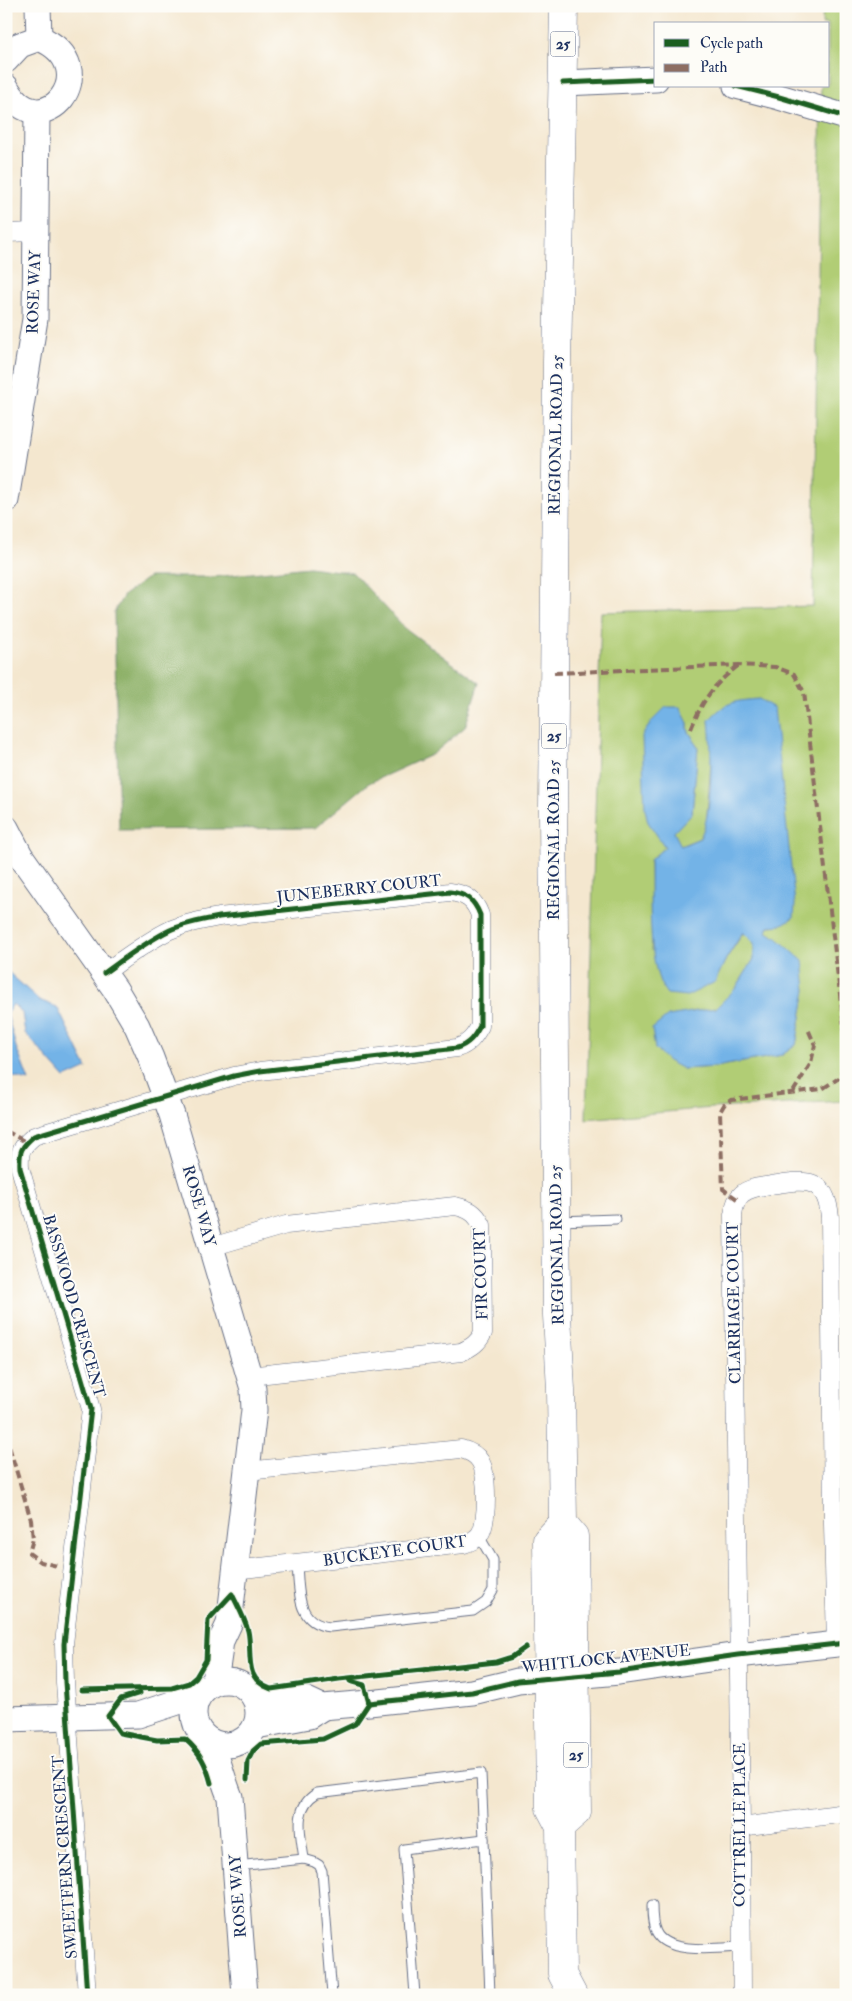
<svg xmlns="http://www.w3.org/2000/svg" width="852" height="2001" viewBox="0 0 852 2001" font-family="'IM FELL Double Pica',serif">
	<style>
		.green { fill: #b1cd74; stroke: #667e69; fill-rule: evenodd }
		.forest { fill: #8cb066; stroke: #547062 }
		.water { fill: #73b3e7; stroke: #4771a2 }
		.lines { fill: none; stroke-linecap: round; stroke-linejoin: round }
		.lane-casing { stroke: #676f86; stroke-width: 11 }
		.street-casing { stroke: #676f86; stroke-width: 19 }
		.secondary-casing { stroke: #676f86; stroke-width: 27 }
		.primary-casing { stroke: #676f86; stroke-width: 29 }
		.lane { stroke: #fff; stroke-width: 9 }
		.street { stroke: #fff; stroke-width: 18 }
		.secondary { stroke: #fff; stroke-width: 25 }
		.primary { stroke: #fff; stroke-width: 28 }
		.quiet { stroke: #8d6e63; stroke-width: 4; stroke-dasharray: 8 4; stroke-linecap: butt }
		.cycleway-casing { stroke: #fdfcf7; stroke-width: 8 }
		.cycleway { stroke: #1b5e20; stroke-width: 5 }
		.labels { text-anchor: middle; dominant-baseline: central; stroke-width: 4; stroke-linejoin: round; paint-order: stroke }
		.shield { fill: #fdfcf7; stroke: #5f6c8c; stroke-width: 1 }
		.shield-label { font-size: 15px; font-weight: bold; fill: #1b2f5e }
		.street-label { font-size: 16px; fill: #1b2f5e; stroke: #fdfcf7 }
	</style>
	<rect width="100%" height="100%" fill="#fdfcf7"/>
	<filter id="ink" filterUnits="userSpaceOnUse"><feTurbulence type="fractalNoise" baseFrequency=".02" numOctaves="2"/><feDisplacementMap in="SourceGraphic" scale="10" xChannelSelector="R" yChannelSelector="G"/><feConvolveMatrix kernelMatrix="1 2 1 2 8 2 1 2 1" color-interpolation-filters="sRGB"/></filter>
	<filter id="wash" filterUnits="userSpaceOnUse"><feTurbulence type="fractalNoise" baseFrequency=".0096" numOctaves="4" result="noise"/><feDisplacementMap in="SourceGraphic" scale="20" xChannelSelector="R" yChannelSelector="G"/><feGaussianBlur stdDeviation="1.12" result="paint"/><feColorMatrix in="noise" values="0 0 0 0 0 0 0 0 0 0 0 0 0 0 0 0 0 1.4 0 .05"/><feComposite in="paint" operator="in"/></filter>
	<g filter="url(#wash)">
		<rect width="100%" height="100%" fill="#f4e7cf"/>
		<path class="green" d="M 823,6 L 846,6 L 846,1101 L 712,1108 L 586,1119 L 601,612 L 813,606 L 821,86 L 828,86 L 828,24 L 822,24 ZM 710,720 L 781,925 L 769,926 L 767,932 L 777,938 L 806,989 L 796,1045 L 782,1055 L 715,1067 L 683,1069 L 691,1012 L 716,1008 L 736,988 L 754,959 L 754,943 L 744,932 L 726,959 L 715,982 L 652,951 L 650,860 L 665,847 L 660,837 L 688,723 L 688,730 L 698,747 L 692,813 L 673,832 L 680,846 L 700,838 L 706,826 L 712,749 Z"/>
		<polygon class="forest" points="309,567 353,573 405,628 479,683 465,727 433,754 369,783 315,828 119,830 114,612 124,595 149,577 213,577"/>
		<g class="water">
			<path d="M 759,699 L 774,708 L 795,904 L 794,917 L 781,925 L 769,926 L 767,932 L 777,938 L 803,961 L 806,990 L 796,1045 L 782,1055 L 715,1067 L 683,1069 L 668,1061 L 655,1049 L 652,1029 L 668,1016 L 716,1008 L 736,988 L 754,959 L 754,943 L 743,932 L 726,959 L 715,982 L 687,996 L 667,994 C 646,970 651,893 650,860 L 665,847 L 648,822 L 645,809 L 642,736 L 652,721 L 666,707 L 680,707 L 688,723 L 688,730 L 698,747 L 692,813 L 674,832 L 681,846 L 700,838 C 713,813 712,750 709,720 C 726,701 735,701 759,699 Z"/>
			<polygon points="6,970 39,1000 57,1007 87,1068 65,1078 25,1033 22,1013 13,1004 7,1014 16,1047 29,1081 6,1075"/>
		</g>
	</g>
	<g filter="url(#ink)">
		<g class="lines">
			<g class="lane-casing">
				<g id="lane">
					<polyline points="559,1221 616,1219"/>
					<path d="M 297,1563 C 299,1590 296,1624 330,1627 L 473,1611 L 486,1602 L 493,1590 L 493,1560 L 479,1536"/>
					<path d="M 304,1859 C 301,1834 292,1808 317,1793 L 481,1773 L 484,1839"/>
					<polyline points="237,1866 304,1859 314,1862 319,1865 322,1871 332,1995"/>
					<path d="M 652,1905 C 652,1914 652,1924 656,1932 C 666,1955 720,1948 740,1947"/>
					<polyline points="415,1995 404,1849 484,1839 490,1995"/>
				</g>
			</g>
			<g class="street-casing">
				<g id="street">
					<polyline points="6,233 35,232"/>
					<path d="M 211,1247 L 286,1225 L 455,1206 C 469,1209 475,1212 482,1225 L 483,1333 C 478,1343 472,1347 461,1352 L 249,1376"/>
					<path d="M 234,1570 L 464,1544 C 470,1542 476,1540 480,1534 C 488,1522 488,1473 480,1461 C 476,1454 469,1451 461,1449 L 247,1471"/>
					<polyline points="741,1827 846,1813"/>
					<path d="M 87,1995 L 65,1682 L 64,1644 L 91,1409 L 20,1168 C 19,1151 21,1147 34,1136 L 234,1076 L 260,1071 L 457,1048 C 469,1044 474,1037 480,1026 L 480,915 C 474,899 466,894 450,892 L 219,917 C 203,920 186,923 170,930 C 147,941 125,958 104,973"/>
					<path d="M 742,1995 L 741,1827 L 733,1215 C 734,1207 736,1199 742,1194 C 750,1187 761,1187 771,1185 C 805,1180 826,1175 830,1217 L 833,1524 L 836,1644"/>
				</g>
			</g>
			<g class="secondary-casing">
				<g id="secondary">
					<polyline points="38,6 39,38"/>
					<path d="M 6,60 L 20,45 L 39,38 C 109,67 41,152 6,87"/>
					<polyline points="563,83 656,79"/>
					<polyline points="736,86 779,97 846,117"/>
					<polyline points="6,500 35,319 37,112"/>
					<polyline points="6,828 20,855 115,989 137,1026 151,1058 172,1115 253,1389 254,1410 229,1624 221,1641 215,1682"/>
					<circle cx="226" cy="1713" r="32"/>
					<polyline points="253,1694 276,1703 307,1700 322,1707 369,1703 472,1692 518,1681 619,1672 738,1655 846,1643"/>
					<polyline points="6,1719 138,1715 199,1695"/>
					<polyline points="256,1726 309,1716 320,1709"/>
					<path d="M 210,1741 C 219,1760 222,1778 230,1797 L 245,1995"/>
				</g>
			</g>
			<g class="primary-casing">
				<g id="primary">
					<polyline points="563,1523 547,1540 550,1808 560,1827 562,1974 573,1995"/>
					<polyline points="560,1827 577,1812 574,1536 563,1523 561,1390 557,1315 553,811 557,362 564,6"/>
				</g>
			</g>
			<use href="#lane" class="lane"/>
			<use href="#street" class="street"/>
			<use href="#secondary" class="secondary"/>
			<use href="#primary" class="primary"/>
			<g class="quiet">
				<polyline points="554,673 739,665 775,667 794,674 804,692 846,1045"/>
				<path d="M 691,729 C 703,699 713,685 739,665"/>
				<polyline points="793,1092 811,1063 815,1045 808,1029"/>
				<polyline points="6,1131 26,1142"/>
				<polyline points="737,1199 723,1189 720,1112 724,1105 731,1100 822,1089 839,1078 846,1060"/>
				<polyline points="6,1436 31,1520 33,1539 29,1553 41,1562 57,1566"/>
			</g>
			<g class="cycleway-casing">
				<g id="cycleway">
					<polyline points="563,83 656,79"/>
					<polyline points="736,86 779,97 846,117"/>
					<path d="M 82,1690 L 172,1688 L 189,1683 L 196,1677 L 206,1660 L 208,1620 L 232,1594 C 237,1605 245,1618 248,1631 C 253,1653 242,1679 271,1689 L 339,1679 L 496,1662 L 512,1657 L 526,1647"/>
					<path d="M 140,1693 L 121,1699 L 108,1716 L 120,1733 L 157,1740 L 185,1739 C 200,1752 206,1764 211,1783"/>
					<polyline points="369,1703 472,1692 518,1681 619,1672 738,1655 846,1643"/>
					<polyline points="247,1780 248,1761 253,1751 261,1744 323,1739 355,1724 369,1703 364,1685 350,1681"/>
					<path d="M 87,1995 L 65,1682 L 64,1644 L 91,1409 L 20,1168 C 19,1151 21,1147 34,1136 L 234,1076 L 260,1071 L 457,1048 C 469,1044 474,1037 480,1026 L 480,915 C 474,899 466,894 450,892 L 219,917 C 203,920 186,923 170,930 C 147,941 125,958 104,973"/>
				</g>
			</g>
			<use href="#cycleway" class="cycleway"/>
		</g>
	</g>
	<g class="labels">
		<g class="shield">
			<rect x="550.5" y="31.5" width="25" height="25" rx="4"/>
			<rect x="541.5" y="723.5" width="25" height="25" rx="4"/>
			<rect x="563.5" y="1742.5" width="25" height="25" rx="4"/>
		</g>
		<g class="shield-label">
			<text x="563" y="44">25</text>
			<text x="554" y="736">25</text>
			<text x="576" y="1755">25</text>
		</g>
		<g class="street-label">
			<text transform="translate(34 292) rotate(-88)">ROSE WAY</text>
			<text transform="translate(556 435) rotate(-89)">REGIONAL ROAD 25</text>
			<text transform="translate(554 840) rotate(-90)">REGIONAL ROAD 25</text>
			<text transform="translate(359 889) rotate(-6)">JUNEBERRY COURT</text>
			<text transform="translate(199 1206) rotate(74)">ROSE WAY</text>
			<text transform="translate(557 1245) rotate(-91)">REGIONAL ROAD 25</text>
			<text transform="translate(481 1274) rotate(-92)">FIR COURT</text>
			<text transform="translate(734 1303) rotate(-91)">CLARRIAGE COURT</text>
			<text transform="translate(74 1306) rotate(74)">BASSWOOD CRESCENT</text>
			<text transform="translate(395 1551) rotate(-8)">BUCKEYE COURT</text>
			<text transform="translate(606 1659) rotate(-6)">WHITLOCK AVENUE</text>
			<text transform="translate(740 1825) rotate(-90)">COTTRELLE PLACE</text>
			<text transform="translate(65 1857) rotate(-94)">SWEETFERN CRESCENT</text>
			<text transform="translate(238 1896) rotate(-94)">ROSE WAY</text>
		</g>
	</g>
	<rect width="852" height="2001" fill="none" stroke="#fdfcf7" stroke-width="25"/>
	<rect x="654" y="22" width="175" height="65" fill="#fdfcf7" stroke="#a3aaba"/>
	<rect x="664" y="39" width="25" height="8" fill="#1b5e20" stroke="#a3aaba"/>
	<text x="700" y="48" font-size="15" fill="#1b2f5e">Cycle path</text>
	<rect x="664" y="64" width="25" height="8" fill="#8d6e63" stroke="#a3aaba"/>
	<text x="700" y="72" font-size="15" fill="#1b2f5e">Path</text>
</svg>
